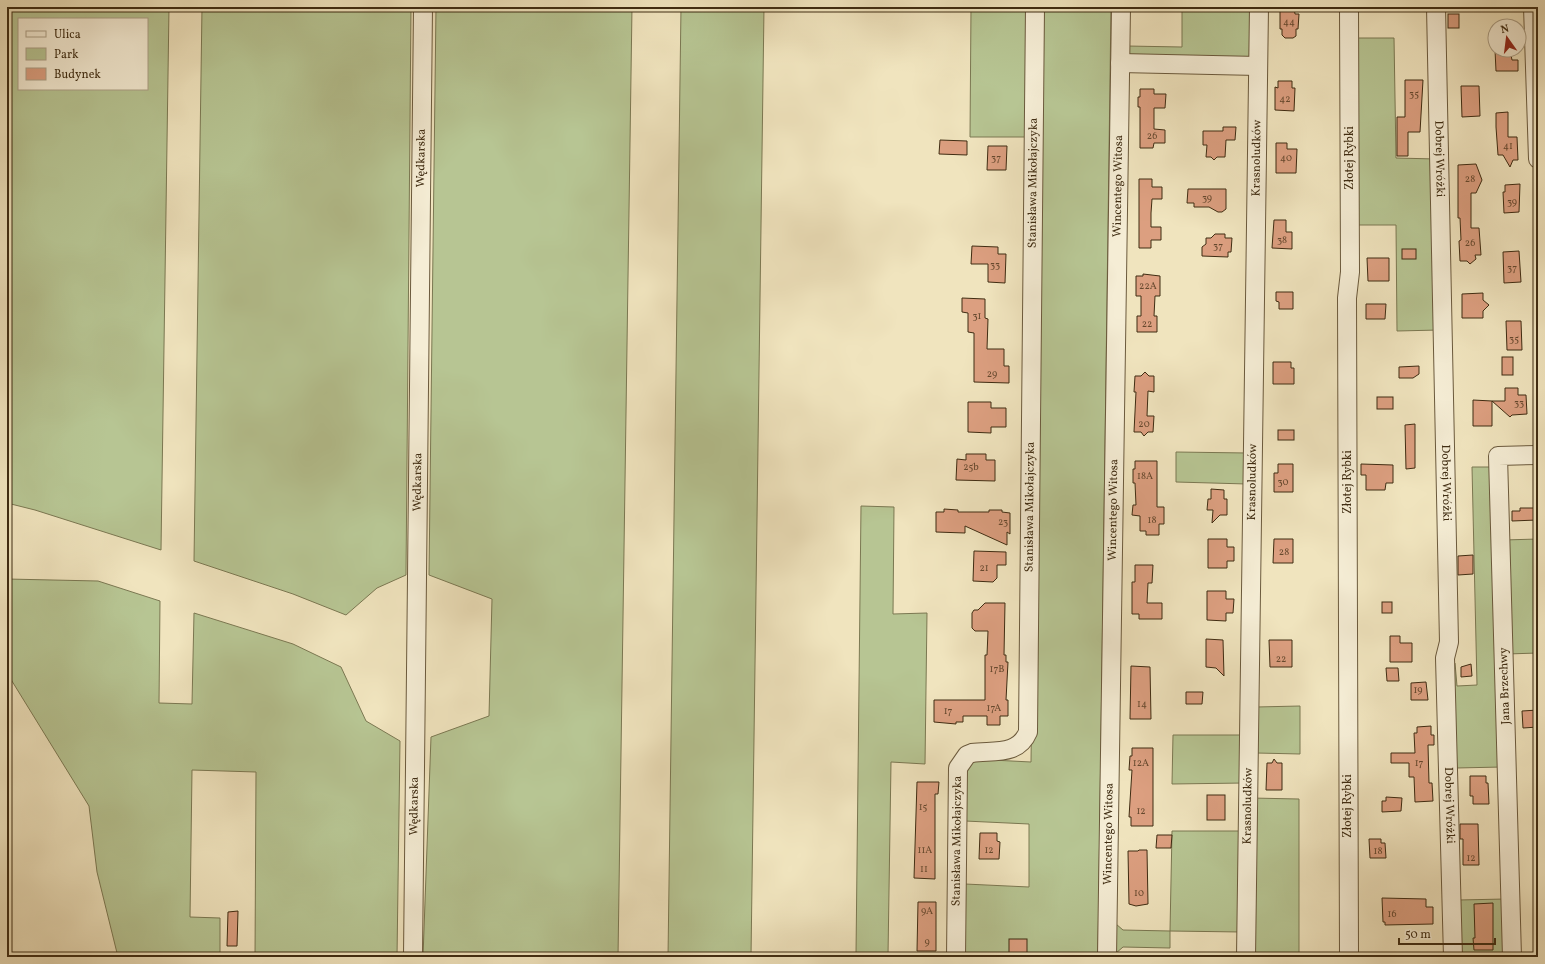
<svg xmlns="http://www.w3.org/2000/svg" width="1545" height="964" viewBox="0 0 1545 964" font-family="Vollkorn,serif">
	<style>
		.green { fill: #b7c593; stroke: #7b7852; fill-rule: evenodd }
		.building { fill: #dc9f80; stroke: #3f2c12 }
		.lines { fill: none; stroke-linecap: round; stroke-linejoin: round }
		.minor-casing { stroke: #6b5a3d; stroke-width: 20 }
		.minor { stroke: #f5edd5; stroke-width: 18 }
		.labels { text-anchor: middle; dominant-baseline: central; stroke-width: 3; stroke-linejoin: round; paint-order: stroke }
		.number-label { font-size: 10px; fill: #66492e }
		.street-label { font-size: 12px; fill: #3f2c12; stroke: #f5edd5 }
	</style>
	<rect width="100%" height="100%" fill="#f0e4be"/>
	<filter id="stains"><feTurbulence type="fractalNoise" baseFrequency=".005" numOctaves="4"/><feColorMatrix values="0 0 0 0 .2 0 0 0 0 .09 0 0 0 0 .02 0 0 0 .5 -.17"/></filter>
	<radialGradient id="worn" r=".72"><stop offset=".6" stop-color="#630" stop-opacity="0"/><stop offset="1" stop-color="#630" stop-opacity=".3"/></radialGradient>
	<g class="green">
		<path d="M 9,7 L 169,7 L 161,550 L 35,510 L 7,503 ZM 19,19 L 147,19 L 147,89 L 19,89 Z"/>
		<polygon points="202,7 411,7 406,575 377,588 346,615 293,594 194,561"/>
		<polygon points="436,7 632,7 618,957 423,957 431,737 489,716 492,599 429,575"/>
		<polygon points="681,7 764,7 751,957 668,957"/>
		<polygon points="971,7 1028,7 1027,137 970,137"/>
		<polygon points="1040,7 1111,7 1098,957 964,957 965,884 1029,887 1029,824 965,821 966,765 972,759 1031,762"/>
		<polygon points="1182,7 1255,7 1253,53 1248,58 1129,55 1127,46 1182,47"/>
		<polygon points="1355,38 1394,38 1396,158 1436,159 1439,330 1397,331 1396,225 1355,225"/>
		<polygon points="1176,452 1247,453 1247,484 1176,482"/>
		<polygon points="1472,467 1493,467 1502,767 1456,768 1449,662 1455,663 1457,686 1477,685"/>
		<polygon points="861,506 894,507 893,614 927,613 925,764 891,762 888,955 856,954"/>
		<polygon points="1538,539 1538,653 1507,654 1504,540"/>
		<polygon points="7,579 98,581 160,601 159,703 192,704 194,613 293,644 341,667 366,721 400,741 397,957 255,957 256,772 192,770 190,917 220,918 220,956 239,957 118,957 97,872 89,806 7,673"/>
		<polygon points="1300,706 1300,754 1256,753 1256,707"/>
		<polygon points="1173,735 1244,735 1244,783 1172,784"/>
		<polygon points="1251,798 1299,799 1299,957 1249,957"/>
		<polygon points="1172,831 1242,831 1241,932 1170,931 1170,948 1123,947 1115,954 1116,924 1123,930 1170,931"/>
		<polygon points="1505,899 1507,956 1460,957 1459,900"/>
	</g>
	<g class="building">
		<polygon points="1280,7 1294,7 1295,14 1299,14 1298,29 1296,29 1296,36 1293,38 1285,38 1282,35 1282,29 1280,29"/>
		<rect x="1448" y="14" width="11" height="14"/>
		<polygon points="1495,50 1510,50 1512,60 1518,60 1518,71 1496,71"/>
		<polygon points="1405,80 1423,80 1420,132 1408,132 1408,156 1397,156 1397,117 1405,117"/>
		<polygon points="1278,81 1292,81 1292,88 1295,88 1294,111 1275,110 1275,87 1278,88"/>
		<polygon points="1461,86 1479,86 1480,116 1462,117"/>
		<polygon points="1140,89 1154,89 1154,94 1166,94 1165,108 1154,108 1154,129 1165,130 1165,143 1154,143 1153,148 1140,148 1140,107 1138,107 1138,97 1140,97"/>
		<polygon points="1508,112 1508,137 1517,137 1518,160 1513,160 1510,167 1503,155 1498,155 1496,127 1496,113"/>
		<polygon points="1223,127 1236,127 1235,140 1226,140 1225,157 1217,157 1214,160 1211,157 1206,157 1207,145 1203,145 1203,131 1223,131"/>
		<polygon points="940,140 967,141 967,155 939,154"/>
		<polygon points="1276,143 1287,143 1287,149 1297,149 1296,173 1276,173"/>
		<polygon points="988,146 1007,146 1006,170 987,170"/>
		<polygon points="1476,164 1482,180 1476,193 1471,193 1471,228 1479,228 1481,255 1475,255 1476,259 1470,264 1467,261 1460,261 1459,241 1461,240 1460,218 1458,218 1458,165"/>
		<polygon points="1139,179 1152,179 1152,187 1162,187 1162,199 1152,199 1151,213 1151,227 1161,227 1161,240 1151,240 1151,248 1139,248"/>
		<polygon points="1520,184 1519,212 1504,213 1503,192 1505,192 1505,185"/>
		<polygon points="1188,189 1226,189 1226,209 1222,212 1218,212 1209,207 1194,207 1194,203 1187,203"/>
		<polygon points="1274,220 1286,220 1286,232 1292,232 1292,249 1272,248"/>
		<polygon points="1215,234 1225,234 1225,238 1232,238 1231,252 1228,252 1228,257 1202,256 1202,247 1206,244 1206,238 1211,238"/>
		<polygon points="972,246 998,247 998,254 1006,254 1005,283 988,282 988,264 971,264"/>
		<rect x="1402" y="249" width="14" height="10"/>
		<polygon points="1519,251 1521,282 1504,283 1503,252"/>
		<polygon points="1367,258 1389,258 1389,281 1368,281"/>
		<polygon points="1143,274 1160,276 1160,296 1155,296 1154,316 1157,316 1157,332 1137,332 1137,316 1141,316 1141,296 1136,296 1136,276 1143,276"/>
		<polygon points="1276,292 1293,292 1293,309 1279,309 1279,302 1276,301"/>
		<polygon points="1483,293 1483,300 1489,305 1483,311 1483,318 1462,318 1462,294"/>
		<polygon points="962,298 985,299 985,318 988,319 987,349 1004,349 1004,366 1009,366 1009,383 974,382 974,333 968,332 968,313 962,312"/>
		<polygon points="1366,304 1386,304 1385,319 1366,319"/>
		<polygon points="1506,321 1521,321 1522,350 1507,350"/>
		<rect x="1502" y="357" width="11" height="18"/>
		<polygon points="1273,362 1291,362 1291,368 1294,368 1294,384 1273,384"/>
		<polygon points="1419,366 1419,374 1413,378 1399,378 1399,367"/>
		<polygon points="1145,372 1149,376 1154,376 1154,392 1148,391 1147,416 1154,416 1153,432 1148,432 1144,436 1141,432 1134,432 1136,392 1134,392 1135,376 1141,376"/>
		<polygon points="1505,388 1518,388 1518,395 1526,395 1527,414 1512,415 1510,417 1492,401 1505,401"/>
		<rect x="1377" y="397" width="16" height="12"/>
		<polygon points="1473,400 1492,401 1492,426 1473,426"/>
		<polygon points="968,402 991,402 991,408 1006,408 1006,427 991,427 991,433 968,432"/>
		<polygon points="1415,424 1415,468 1406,469 1405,425"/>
		<rect x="1278" y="430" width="16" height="10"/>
		<polygon points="966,454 986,454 986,460 995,460 995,481 956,480 957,459 966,460"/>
		<polygon points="1135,461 1157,461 1157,507 1164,507 1164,524 1159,524 1159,535 1146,535 1146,531 1140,531 1140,516 1132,515 1133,505 1136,505 1135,483 1133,483 1133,469 1135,469"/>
		<polygon points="1278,464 1293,464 1293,492 1274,492 1274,473 1278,473"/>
		<polygon points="1361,464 1393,465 1393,483 1386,483 1385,490 1366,490 1366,475 1361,475"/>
		<polygon points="1211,489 1224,490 1224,499 1227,499 1227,515 1220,515 1212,523 1213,510 1207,510 1208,499 1211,499"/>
		<polygon points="1520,508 1537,508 1537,520 1512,521 1512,511 1520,511"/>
		<polygon points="944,509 958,510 958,512 989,512 989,510 1002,510 1002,512 1010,513 1010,534 1007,532 1007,545 965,526 965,533 936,532 936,512 944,512"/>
		<polygon points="1208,539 1227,539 1227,547 1234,547 1234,561 1227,561 1227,568 1208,568"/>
		<polygon points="1274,539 1293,539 1293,563 1273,563"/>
		<polygon points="974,551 1006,552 1006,565 997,565 997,578 993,582 973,581"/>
		<polygon points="1473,555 1473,574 1458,575 1458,556"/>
		<polygon points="1135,565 1153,565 1152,583 1148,583 1147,603 1162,603 1162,619 1139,619 1139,614 1132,614 1132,582 1135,582"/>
		<polygon points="1207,591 1226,591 1226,599 1234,599 1233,613 1226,613 1226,621 1207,620"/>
		<rect x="1382" y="602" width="10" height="11"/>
		<polygon points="985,603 1005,603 1004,655 1006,655 1006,662 1008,662 1006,700 1008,700 1008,716 1000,716 1000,725 987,725 987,716 963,716 963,722 956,722 956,724 934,722 934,700 985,700 985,655 987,655 988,631 975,631 972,628 972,613 974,610 978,610"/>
		<polygon points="1390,636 1400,636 1400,643 1412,643 1412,662 1390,662"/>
		<polygon points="1206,639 1223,640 1224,676 1216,668 1206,667"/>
		<polygon points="1269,640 1292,640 1292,667 1270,667"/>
		<polygon points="1471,664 1472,676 1461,677 1461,667"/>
		<polygon points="1131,666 1150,667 1151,719 1130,719"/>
		<polygon points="1386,668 1398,668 1399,681 1387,681"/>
		<polygon points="1426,682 1428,700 1411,700 1411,683"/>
		<polygon points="1186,692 1203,692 1202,704 1186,704"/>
		<polygon points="1538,710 1538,727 1523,728 1522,711"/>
		<polygon points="1431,726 1431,735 1434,735 1434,745 1428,745 1429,783 1432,783 1433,801 1415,802 1414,777 1409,777 1409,763 1391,763 1391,753 1415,753 1414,733 1417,733 1417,727"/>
		<polygon points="1132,748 1153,748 1153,826 1131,826 1131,817 1129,817 1132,770 1129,770 1130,756 1132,756"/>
		<polygon points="1274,759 1277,763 1282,763 1282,790 1266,790 1267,763 1272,763"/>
		<polygon points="1470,776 1486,776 1486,783 1488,783 1489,804 1473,804 1473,796 1470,796"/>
		<polygon points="917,782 939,782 938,794 935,794 935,879 914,878"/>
		<rect x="1207" y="795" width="18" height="25"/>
		<polygon points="1386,797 1402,798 1401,811 1382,812 1382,801 1386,801"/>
		<polygon points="1460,824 1478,824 1479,865 1463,865 1463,839 1460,839"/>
		<polygon points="980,833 997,833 997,841 1000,842 999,859 979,859"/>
		<polygon points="1157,835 1172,835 1171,848 1156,848"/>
		<polygon points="1369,839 1381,839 1381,843 1385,843 1386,858 1370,858"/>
		<polygon points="1139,850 1147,850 1148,904 1136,906 1129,904 1128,851 1138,851"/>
		<polygon points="1382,898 1426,899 1426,907 1433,907 1433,924 1385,925 1385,922 1383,922"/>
		<polygon points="918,902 936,902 936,951 917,951"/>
		<polygon points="1493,903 1493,950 1474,950 1473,938 1475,938 1474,904"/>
		<polygon points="238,911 237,946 227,946 228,912"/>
		<rect x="1009" y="939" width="18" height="15"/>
	</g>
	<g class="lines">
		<g class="minor-casing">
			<g id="minor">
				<path id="s1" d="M 1436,7 L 1449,642 L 1445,658 L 1453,957"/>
				<polyline points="1533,7 1538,159"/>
				<polyline points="1120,63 1258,66"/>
				<path id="s2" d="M 413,957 L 423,7"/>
				<path id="s3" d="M 956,957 L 958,768 L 967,755 L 972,753 C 993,750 1018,756 1028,732 L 1035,7"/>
				<path id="s4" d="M 1107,957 L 1121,7"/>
				<path id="s5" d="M 1246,957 L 1259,7"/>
				<polyline points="1349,957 1347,298 1350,272 1349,7"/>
				<polyline points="1512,957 1498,456 1538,455"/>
			</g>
		</g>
		<use href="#minor" class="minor"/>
	</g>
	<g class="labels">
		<g class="number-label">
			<text x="1289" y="22">44</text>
			<text x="1414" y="94">35</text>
			<text x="1285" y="99">42</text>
			<text x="1152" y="136">26</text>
			<text x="1508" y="146">41</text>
			<text x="996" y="158">37</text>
			<text x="1286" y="158">40</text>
			<text x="1470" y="179">28</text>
			<text x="1207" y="198">39</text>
			<text x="1512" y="202">39</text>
			<text x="1282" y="240">38</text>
			<text x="1470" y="243">26</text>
			<text x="1218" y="246">37</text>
			<text x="995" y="265">33</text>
			<text x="1512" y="268">37</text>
			<text x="1148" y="286">22A</text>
			<text x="977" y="316">31</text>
			<text x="1147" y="324">22</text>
			<text x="1514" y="339">35</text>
			<text x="992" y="374">29</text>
			<text x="1519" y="403">33</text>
			<text x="1144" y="424">20</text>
			<text x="971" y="467">25b</text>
			<text x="1145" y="476">18A</text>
			<text x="1283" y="482">30</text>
			<text x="1152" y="520">18</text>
			<text x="1003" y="522">23</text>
			<text x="1284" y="552">28</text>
			<text x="984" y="568">21</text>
			<text x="1281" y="659">22</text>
			<text x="997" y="669">17B</text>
			<text x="1418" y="690">19</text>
			<text x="1142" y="704">14</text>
			<text x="994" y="708">17A</text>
			<text x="948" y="711">17</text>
			<text x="1141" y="763">12A</text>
			<text x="1419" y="763">17</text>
			<text x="923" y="807">15</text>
			<text x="1141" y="811">12</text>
			<text x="925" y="850">11A</text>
			<text x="989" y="850">12</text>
			<text x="1378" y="851">18</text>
			<text x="1471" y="858">12</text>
			<text x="924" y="869">11</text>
			<text x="1139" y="893">10</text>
			<text x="927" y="911">9A</text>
			<text x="1392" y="914">16</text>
			<text x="927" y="942">9</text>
		</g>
		<g class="street-label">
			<text stroke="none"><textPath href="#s2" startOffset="799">Wędkarska</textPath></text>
			<text stroke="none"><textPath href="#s5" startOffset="799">Krasnoludków</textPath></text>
			<text transform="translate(1350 158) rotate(-90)">Złotej Rybki</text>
			<text stroke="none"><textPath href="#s1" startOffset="152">Dobrej Wróżki</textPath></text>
			<text stroke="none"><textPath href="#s3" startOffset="823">Stanisława Mikołajczyka</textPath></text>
			<text stroke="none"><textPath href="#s4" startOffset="771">Wincentego Witosa</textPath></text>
			<text stroke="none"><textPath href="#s2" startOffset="475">Wędkarska</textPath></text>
			<text stroke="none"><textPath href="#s5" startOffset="475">Krasnoludków</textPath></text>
			<text transform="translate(1348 482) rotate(-90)">Złotej Rybki</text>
			<text stroke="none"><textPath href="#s1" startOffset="476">Dobrej Wróżki</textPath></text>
			<text stroke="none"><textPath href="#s3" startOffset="499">Stanisława Mikołajczyka</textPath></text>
			<text stroke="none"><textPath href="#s4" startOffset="447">Wincentego Witosa</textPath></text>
			<text transform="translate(1505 686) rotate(-92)">Jana Brzechwy</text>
			<text stroke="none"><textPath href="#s2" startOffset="151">Wędkarska</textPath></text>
			<text stroke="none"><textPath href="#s5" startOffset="151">Krasnoludków</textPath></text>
			<text transform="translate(1348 806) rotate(-90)">Złotej Rybki</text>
			<text stroke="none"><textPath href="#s1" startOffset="799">Dobrej Wróżki</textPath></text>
			<text stroke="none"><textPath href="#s4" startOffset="123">Wincentego Witosa</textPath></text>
			<text stroke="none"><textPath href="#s3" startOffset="116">Stanisława Mikołajczyka</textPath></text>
		</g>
	</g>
	<rect width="1545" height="964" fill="none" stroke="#f0e4be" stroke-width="24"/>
	<rect x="8" y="8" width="1529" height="948" fill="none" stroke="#3f2c12" stroke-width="2"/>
	<rect x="12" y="12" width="1521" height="940" fill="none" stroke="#3f2c12"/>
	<rect x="18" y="18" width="130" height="72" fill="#f5edd5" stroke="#aca087"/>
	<rect x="26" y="31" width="20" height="6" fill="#f5edd5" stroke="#aca087"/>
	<text x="54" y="38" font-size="12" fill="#3f2c12">Ulica</text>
	<rect x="26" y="48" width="20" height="12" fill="#b7c593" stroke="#aca087"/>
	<text x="54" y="58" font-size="12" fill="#3f2c12">Park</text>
	<rect x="26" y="68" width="20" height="12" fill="#dc9f80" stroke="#aca087"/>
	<text x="54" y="78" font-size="12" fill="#3f2c12">Budynek</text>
	<g transform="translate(1507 38) rotate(346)"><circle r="19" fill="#f5edd5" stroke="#aca087"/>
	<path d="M0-3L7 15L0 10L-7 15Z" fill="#8f2418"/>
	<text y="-6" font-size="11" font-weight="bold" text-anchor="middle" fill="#3f2c12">N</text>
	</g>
	<path d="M1399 938v6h96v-6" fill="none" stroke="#3f2c12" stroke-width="2"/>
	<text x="1405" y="938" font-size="12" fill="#3f2c12" stroke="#f5edd5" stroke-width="3" paint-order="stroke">50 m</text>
	<rect width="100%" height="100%" filter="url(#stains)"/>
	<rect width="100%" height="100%" fill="url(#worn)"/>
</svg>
